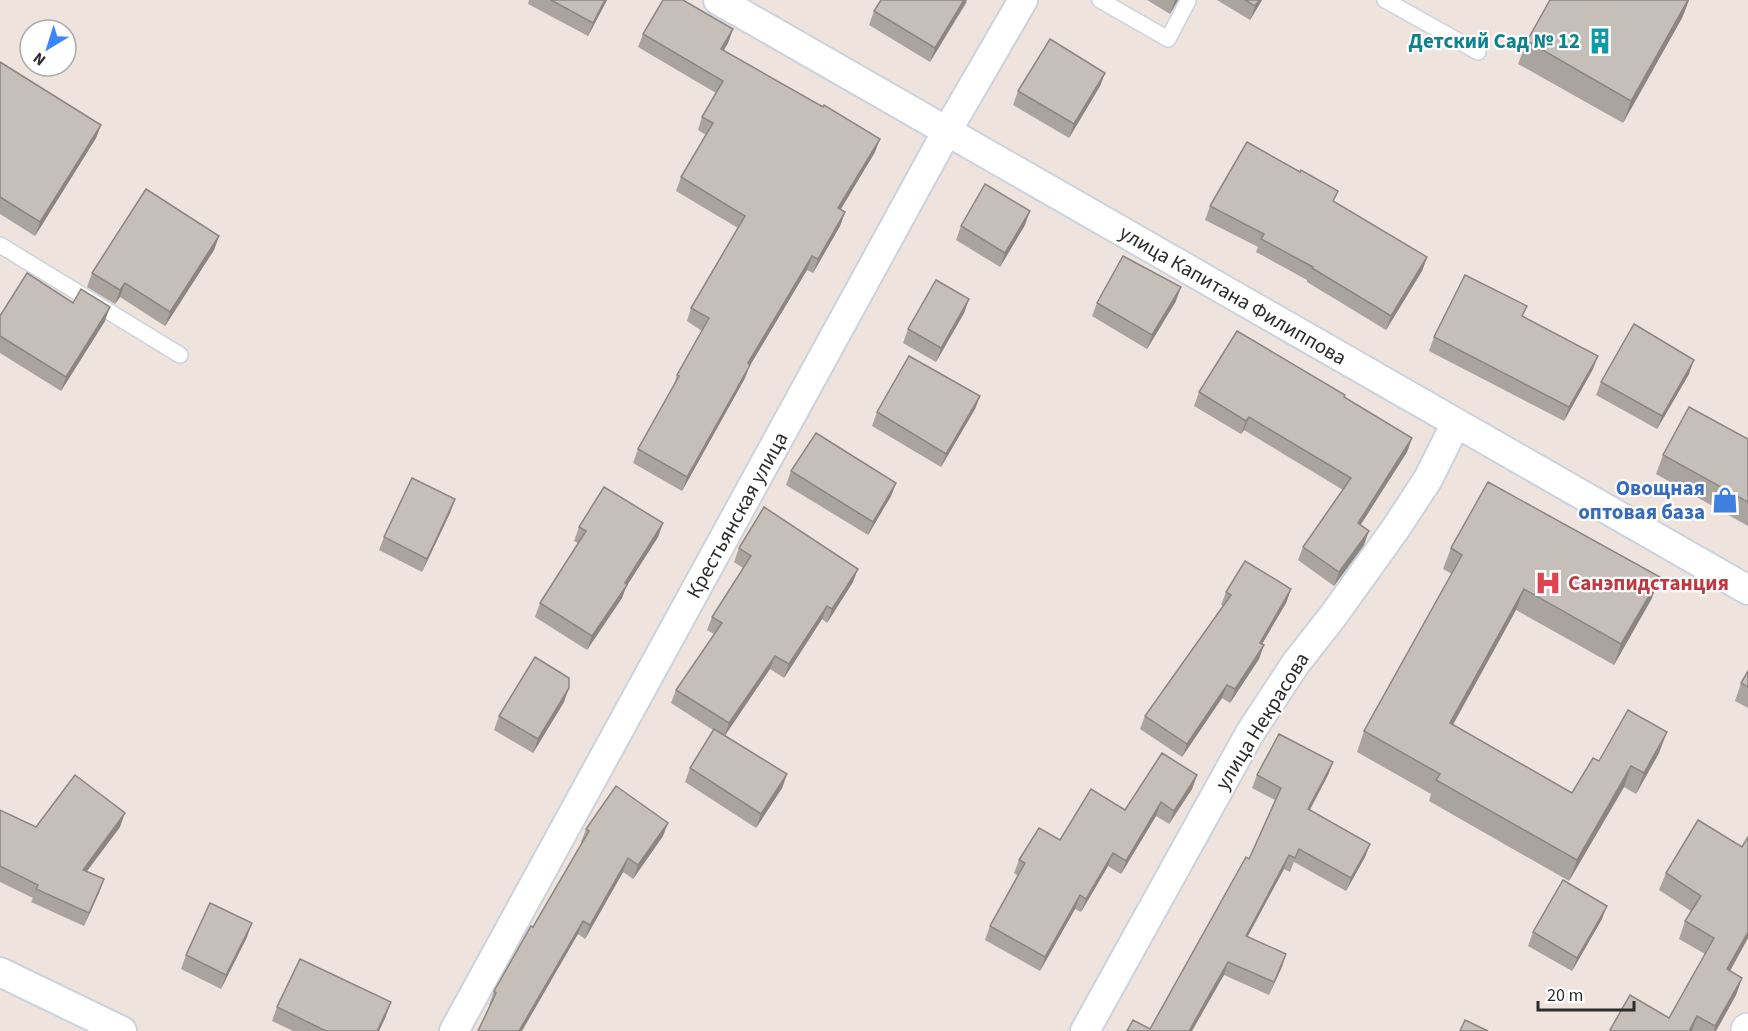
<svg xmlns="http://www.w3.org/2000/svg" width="1748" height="1031" viewBox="0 0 1748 1031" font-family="'Source Sans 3',sans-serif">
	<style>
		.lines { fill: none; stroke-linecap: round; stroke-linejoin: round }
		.lane-casing { stroke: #cbd3de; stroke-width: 18 }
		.street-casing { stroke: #cbd3de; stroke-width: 32 }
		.secondary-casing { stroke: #cbd3de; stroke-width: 36 }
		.lane { stroke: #fff; stroke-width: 15 }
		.street { stroke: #fff; stroke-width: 28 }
		.secondary { stroke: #fff; stroke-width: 33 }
		.wall { fill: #aaa49f }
		.shaded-wall { fill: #8b8682 }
		.building { fill: #c6bfb9; stroke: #8b8682; stroke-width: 1.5 }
		.labels { text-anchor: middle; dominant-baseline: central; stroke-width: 4.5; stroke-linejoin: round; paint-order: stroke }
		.culture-label { font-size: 21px; font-weight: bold; fill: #0d838f; stroke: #fff; text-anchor: end }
		.street-label { font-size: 21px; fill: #2c2c2c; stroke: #fff }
		.shop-label { font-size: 21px; font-weight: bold; fill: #366cbe; stroke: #fff; text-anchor: end }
		.health-label { font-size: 21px; font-weight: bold; fill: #be3a42; stroke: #fff; text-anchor: start }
	</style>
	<rect width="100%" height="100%" fill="#eee3dd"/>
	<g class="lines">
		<g class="lane-casing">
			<g id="lane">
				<polyline points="1100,0 1168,39 1188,1"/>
				<polyline points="1385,0 1478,52"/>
				<polyline points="0,245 180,355"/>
			</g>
		</g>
		<g class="street-casing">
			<g id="street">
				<polyline points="718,0 1748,590"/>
				<polyline points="0,972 122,1031"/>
				<polyline points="454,1031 947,131 1023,0"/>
				<polyline points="1085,1031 1250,733 1296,663 1333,616 1396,528 1428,479 1456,423"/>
			</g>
		</g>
		<g class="secondary-casing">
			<polyline id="secondary" points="1748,1031 1748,1030"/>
		</g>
		<use href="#lane" class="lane"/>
		<use href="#street" class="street"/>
		<use href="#secondary" class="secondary"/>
	</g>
	<g class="wall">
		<polygon points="529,0 607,0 588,36 528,4"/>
		<polygon points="1147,0 1178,0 1170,14"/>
		<polygon points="1217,0 1262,0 1250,20"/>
		<polygon points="1550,0 1689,0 1682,18 1623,123 1518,64 1527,41"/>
		<polygon points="967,2 930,62 869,25 874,11"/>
		<polygon points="733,29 728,43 724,50 875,152 841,209 845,212 840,226 813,273 807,270 749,367 745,378 682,491 633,463 638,449 673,388 677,375 702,331 687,321 691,308 738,228 676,191 681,177 706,135 698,130 702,117 716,93 638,47 643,34"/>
		<polygon points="0,62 101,125 96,138 35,236 0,214"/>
		<polygon points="1105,73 1100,86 1069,138 1013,105 1018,91"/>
		<polygon points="1334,202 1427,257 1422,271 1386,330 1307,282 1307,280 1256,252 1258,247 1205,220 1210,206"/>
		<polygon points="1025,225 1000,267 956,240 961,226"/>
		<polygon points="219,236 214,250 165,326 120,297 115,304 87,287 92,273"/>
		<polygon points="969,299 964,313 936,362 903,343 908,329"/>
		<polygon points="1176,301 1147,349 1092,316 1097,303"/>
		<polygon points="73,303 105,321 61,391 0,353 0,316"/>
		<polygon points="1524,317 1593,369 1564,421 1429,351 1434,337"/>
		<polygon points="1689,374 1657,429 1596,395 1601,382"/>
		<polygon points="1199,392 1344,397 1412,438 1407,452 1360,525 1364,545 1334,586 1298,560 1303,547 1343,490 1244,430 1241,434 1194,406"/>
		<polygon points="980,396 975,409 941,467 872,426 877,412"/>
		<polygon points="1748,439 1748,526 1656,474 1663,455"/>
		<polygon points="791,471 896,483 891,496 868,535 786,485"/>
		<polygon points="455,499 450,513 422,572 379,550 384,537"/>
		<polygon points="663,523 658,537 626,587 622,598 587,650 535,617 540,603 578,543 574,541 579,527"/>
		<polygon points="739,548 853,582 827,623 822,619 784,678 770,669 725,735 787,774 782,788 756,828 685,782 690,768 713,730 671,703 676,690 714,634 707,630 712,617 743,568 734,562"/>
		<polygon points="1451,548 1652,598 1614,665 1516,610 1453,725 1572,793 1599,761 1659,753 1636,794 1624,787 1569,881 1429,801 1431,794 1357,752 1364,731 1452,574 1443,569"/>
		<polygon points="1291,589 1286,603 1262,644 1259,659 1230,703 1222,698 1182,757 1140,729 1145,716 1223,606 1221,605 1226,592"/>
		<polygon points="1748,671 1748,708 1735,701 1741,683"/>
		<polygon points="564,702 533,753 494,730 499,716"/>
		<polygon points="1333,762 1328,775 1310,810 1370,844 1365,857 1346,891 1294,862 1290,872 1284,869 1247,936 1286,954 1269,995 1224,975 1150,1029 1249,859 1275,800 1252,788 1257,775"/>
		<polygon points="1197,775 1192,789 1169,824 1156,816 1121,874 1108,866 1081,912 1075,909 1040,971 985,940 990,926 1018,876 1014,873 1019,860 1125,810"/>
		<polygon points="0,810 36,827 120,827 87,871 104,879 84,926 31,902 33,898 0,882"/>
		<polygon points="586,829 663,836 633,879 623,872 585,939 578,934 490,1006 489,1005 494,991 533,927 582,843 581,842"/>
		<polygon points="1748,837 1748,938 1730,971 1742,978 1736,995 1716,1031 1610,1031 1630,995 1669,1018 1705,954 1679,939 1685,921 1691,911 1659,890 1666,873 1742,847"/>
		<polygon points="1602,919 1572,971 1528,946 1533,932"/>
		<polygon points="247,937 221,989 181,969 186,955"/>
		<polygon points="277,1007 386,1016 379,1031 293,1031 272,1021"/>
	</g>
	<g class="shaded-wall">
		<polygon points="605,0 607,0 588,36 593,23"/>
		<polygon points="964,0 967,0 930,62 935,48"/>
		<polygon points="1175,0 1178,0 1170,14"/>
		<polygon points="1259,0 1262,0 1250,20 1255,6"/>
		<polygon points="1688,0 1689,0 1682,18 1623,123 1631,101"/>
		<polygon points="733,29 728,43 716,63 721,49"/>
		<polygon points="1105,73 1100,86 1069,138 1074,124"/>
		<polygon points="101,125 96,138 35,236 40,222"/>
		<polygon points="880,139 875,152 833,222 838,208"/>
		<polygon points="1030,211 1025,225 1000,267 1005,253"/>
		<polygon points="845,212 840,226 813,273 818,259"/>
		<polygon points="219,236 214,250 165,326 170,312"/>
		<polygon points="812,256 807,270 749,367 745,378 682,491 687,477 748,363"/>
		<polygon points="1427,257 1422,271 1386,330 1391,316"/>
		<polygon points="125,283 120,297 115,304 120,290"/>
		<polygon points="1181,287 1176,301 1147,349 1152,335"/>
		<polygon points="969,299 964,313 936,362 941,348"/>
		<polygon points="110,307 105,321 61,391 66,377"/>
		<polygon points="1598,356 1593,369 1564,421 1569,407"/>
		<polygon points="1694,360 1689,374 1657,429 1662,416"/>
		<polygon points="980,396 975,409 941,467 946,454"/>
		<polygon points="1249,417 1244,430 1241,434 1246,421"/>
		<polygon points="1412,438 1407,452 1353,537 1358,523"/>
		<polygon points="896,483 891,496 868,535 873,522"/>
		<polygon points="455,499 450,513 422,572 427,559"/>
		<polygon points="663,523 658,537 626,587 622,598 587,650 592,636"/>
		<polygon points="1369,531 1364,545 1334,586 1339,572"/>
		<polygon points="858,569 853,582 827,623 832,609"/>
		<polygon points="1660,577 1652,598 1614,665 1621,644"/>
		<polygon points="1291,589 1286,603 1255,656 1260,643"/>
		<polygon points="1524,589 1516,610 1442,744 1450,723"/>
		<polygon points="827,606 822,619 784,678 789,664"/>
		<polygon points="1264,645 1259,659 1230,703 1235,689"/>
		<polygon points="775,656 770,669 724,737 729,723"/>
		<polygon points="1227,685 1222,698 1182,757 1187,744"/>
		<polygon points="569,688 564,702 533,753 538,739"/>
		<polygon points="1667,732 1659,753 1636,794 1644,773"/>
		<polygon points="1333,762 1328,775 1303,822 1308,809"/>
		<polygon points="1631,766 1624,787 1569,881 1577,860"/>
		<polygon points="787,774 782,788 756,828 761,814"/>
		<polygon points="1197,775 1192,789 1169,824 1174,811"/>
		<polygon points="1161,802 1156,816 1121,874 1126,861"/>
		<polygon points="125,813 120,827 78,883 83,870"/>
		<polygon points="668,823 663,836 633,879 638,865"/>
		<polygon points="1370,844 1365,857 1346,891 1351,878"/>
		<polygon points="1113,853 1108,866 1081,912 1086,899"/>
		<polygon points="1289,855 1284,869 1241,949 1246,936"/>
		<polygon points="628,858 623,872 585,939 590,925"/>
		<polygon points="104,879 99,893 84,926 89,913"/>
		<polygon points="1080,895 1075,909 1040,971 1045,957"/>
		<polygon points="1607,906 1602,919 1572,971 1577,958"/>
		<polygon points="583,921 578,934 522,1031 519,1031"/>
		<polygon points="252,923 247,937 221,989 226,975"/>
		<polygon points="1748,932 1748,938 1721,987 1727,969"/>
		<polygon points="1286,954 1282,967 1269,995 1274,982"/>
		<polygon points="1228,962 1224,975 1192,1031 1189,1031"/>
		<polygon points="1742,978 1736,995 1716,1031 1714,1031 1715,1026"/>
		<polygon points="391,1002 386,1016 379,1031 377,1031"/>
		<polygon points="1697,1016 1692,1031 1689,1031"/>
	</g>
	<g class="building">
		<polygon points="551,0 605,0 593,23"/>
		<polygon points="663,0 683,0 733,29 721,49 823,107 824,105 880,139 838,208 845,212 818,259 812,256 748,363 750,365 687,477 638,449 679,376 677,375 709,318 691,308 745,216 681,177 713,123 702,117 723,81 643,34"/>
		<polygon points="881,0 964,0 935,48 874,11"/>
		<polygon points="1245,0 1259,0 1255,6"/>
		<polygon points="1550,0 1688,0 1631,101 1527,41"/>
		<polygon points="1050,39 1105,73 1074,124 1018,91"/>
		<polygon points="0,62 101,125 40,222 0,197"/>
		<polygon points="1247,142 1300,172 1301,170 1338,191 1333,201 1427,257 1391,316 1312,268 1313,267 1261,239 1264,234 1210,206"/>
		<polygon points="985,184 1030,211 1005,253 961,226"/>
		<polygon points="146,189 219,236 170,312 125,283 120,290 92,273"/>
		<polygon points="1123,256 1181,287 1152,335 1097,303"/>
		<polygon points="27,273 73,303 81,289 110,307 66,377 0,336 0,316"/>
		<polygon points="1465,275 1527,306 1522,316 1598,356 1569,407 1434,337"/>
		<polygon points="936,280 969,299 941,348 908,329"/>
		<polygon points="1634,324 1694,360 1662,416 1601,382"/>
		<polygon points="1237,331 1345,395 1344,397 1412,438 1358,523 1369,531 1339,572 1303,547 1351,478 1249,417 1246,421 1199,392"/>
		<polygon points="909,356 980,396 946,454 877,412"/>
		<polygon points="1689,407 1748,439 1748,502 1663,455"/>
		<polygon points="816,433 896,483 873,522 791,471"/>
		<polygon points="412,478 455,499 427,559 384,537"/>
		<polygon points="1488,482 1660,577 1621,644 1524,589 1450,723 1572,793 1593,758 1599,761 1628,710 1667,732 1644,773 1631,766 1577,860 1436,780 1440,774 1364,731 1462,555 1451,548"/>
		<polygon points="604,487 663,523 625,583 627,585 592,636 540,603 586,531 579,527"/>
		<polygon points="764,507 858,569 832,609 827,606 789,664 775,656 729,723 676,690 722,623 712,617 751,556 739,548"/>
		<polygon points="1245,561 1291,589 1260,643 1264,645 1235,689 1227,685 1187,744 1145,716 1231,595 1226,592"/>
		<polygon points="535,657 569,678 569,688 538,739 499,716"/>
		<polygon points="1748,671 1748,687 1741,683"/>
		<polygon points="714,729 787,774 761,814 690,768"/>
		<polygon points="1279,734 1333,762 1308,809 1370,844 1351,878 1299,849 1295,858 1289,855 1246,936 1286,954 1274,982 1228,962 1189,1031 1127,1031 1133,1020 1150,1029 1246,857 1249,859 1281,788 1257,775"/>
		<polygon points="1162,753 1197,775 1174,811 1161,802 1126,861 1113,853 1086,899 1080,895 1045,957 990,926 1025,863 1019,860 1039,828 1060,840 1091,789 1125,810"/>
		<polygon points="75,775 125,813 83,870 104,879 89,913 36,889 38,885 0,866 0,810 36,827"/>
		<polygon points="616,786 668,823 638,865 628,858 590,925 583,921 519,1031 478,1031 496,993 494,991 531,926 533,927 589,831 586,829"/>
		<polygon points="1698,820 1742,847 1748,837 1748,932 1727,969 1742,978 1715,1026 1697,1016 1689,1031 1612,1031 1610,1030 1630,995 1669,1018 1714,938 1685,921 1701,896 1666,873"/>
		<polygon points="1563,880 1607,906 1577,958 1533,932"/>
		<polygon points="210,903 252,923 226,975 186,955"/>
		<polygon points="300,959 391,1002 377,1031 326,1031 277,1007"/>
		<polygon points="1465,1020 1488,1031 1460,1031"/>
	</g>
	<defs>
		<g id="building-bare" transform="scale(2.07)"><path d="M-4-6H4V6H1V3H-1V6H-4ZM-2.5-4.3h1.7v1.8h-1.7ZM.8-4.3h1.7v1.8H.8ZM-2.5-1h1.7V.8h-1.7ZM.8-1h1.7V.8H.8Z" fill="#0f9aa8" stroke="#fff" stroke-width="2.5" paint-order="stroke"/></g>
		<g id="shop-bare" transform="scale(2.07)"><path d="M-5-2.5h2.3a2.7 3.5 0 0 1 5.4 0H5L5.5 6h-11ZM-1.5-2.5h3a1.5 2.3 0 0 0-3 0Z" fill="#3f7fe0" stroke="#fff" stroke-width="2.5" paint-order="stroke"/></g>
		<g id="hospital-bare" transform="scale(2.07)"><path d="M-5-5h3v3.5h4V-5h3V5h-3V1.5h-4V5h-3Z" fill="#e0444e" stroke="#fff" stroke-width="2.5" paint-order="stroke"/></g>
	</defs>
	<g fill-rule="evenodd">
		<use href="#building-bare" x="1600" y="41"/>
		<use href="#shop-bare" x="1725" y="500"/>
		<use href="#hospital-bare" x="1548" y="583"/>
	</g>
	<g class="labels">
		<g class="culture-label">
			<text x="1580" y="41">Детский Сад № 12</text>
		</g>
		<g class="street-label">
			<text transform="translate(1233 295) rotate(30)">улица Капитана Филиппова</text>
			<text transform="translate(737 515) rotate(-61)">Крестьянская улица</text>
			<text transform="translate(1262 721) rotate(-58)">улица Некрасова</text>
		</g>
		<g class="shop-label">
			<text x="1705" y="488">Овощная<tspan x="1705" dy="24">оптовая база</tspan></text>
		</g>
		<g class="health-label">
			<text x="1568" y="583">Санэпидстанция</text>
		</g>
	</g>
	<g transform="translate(48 48) rotate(218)"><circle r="28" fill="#ffffff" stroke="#ababab" stroke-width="1.5"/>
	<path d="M0-4.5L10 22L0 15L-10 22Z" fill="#3986ff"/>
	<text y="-9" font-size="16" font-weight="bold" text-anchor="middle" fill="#2c2c2c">N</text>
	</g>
	<path d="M1538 1001v9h96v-9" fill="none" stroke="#2c2c2c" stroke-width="3"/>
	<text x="1547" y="1001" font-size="18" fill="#2c2c2c" stroke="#ffffff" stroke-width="4.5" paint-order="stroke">20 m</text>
</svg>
